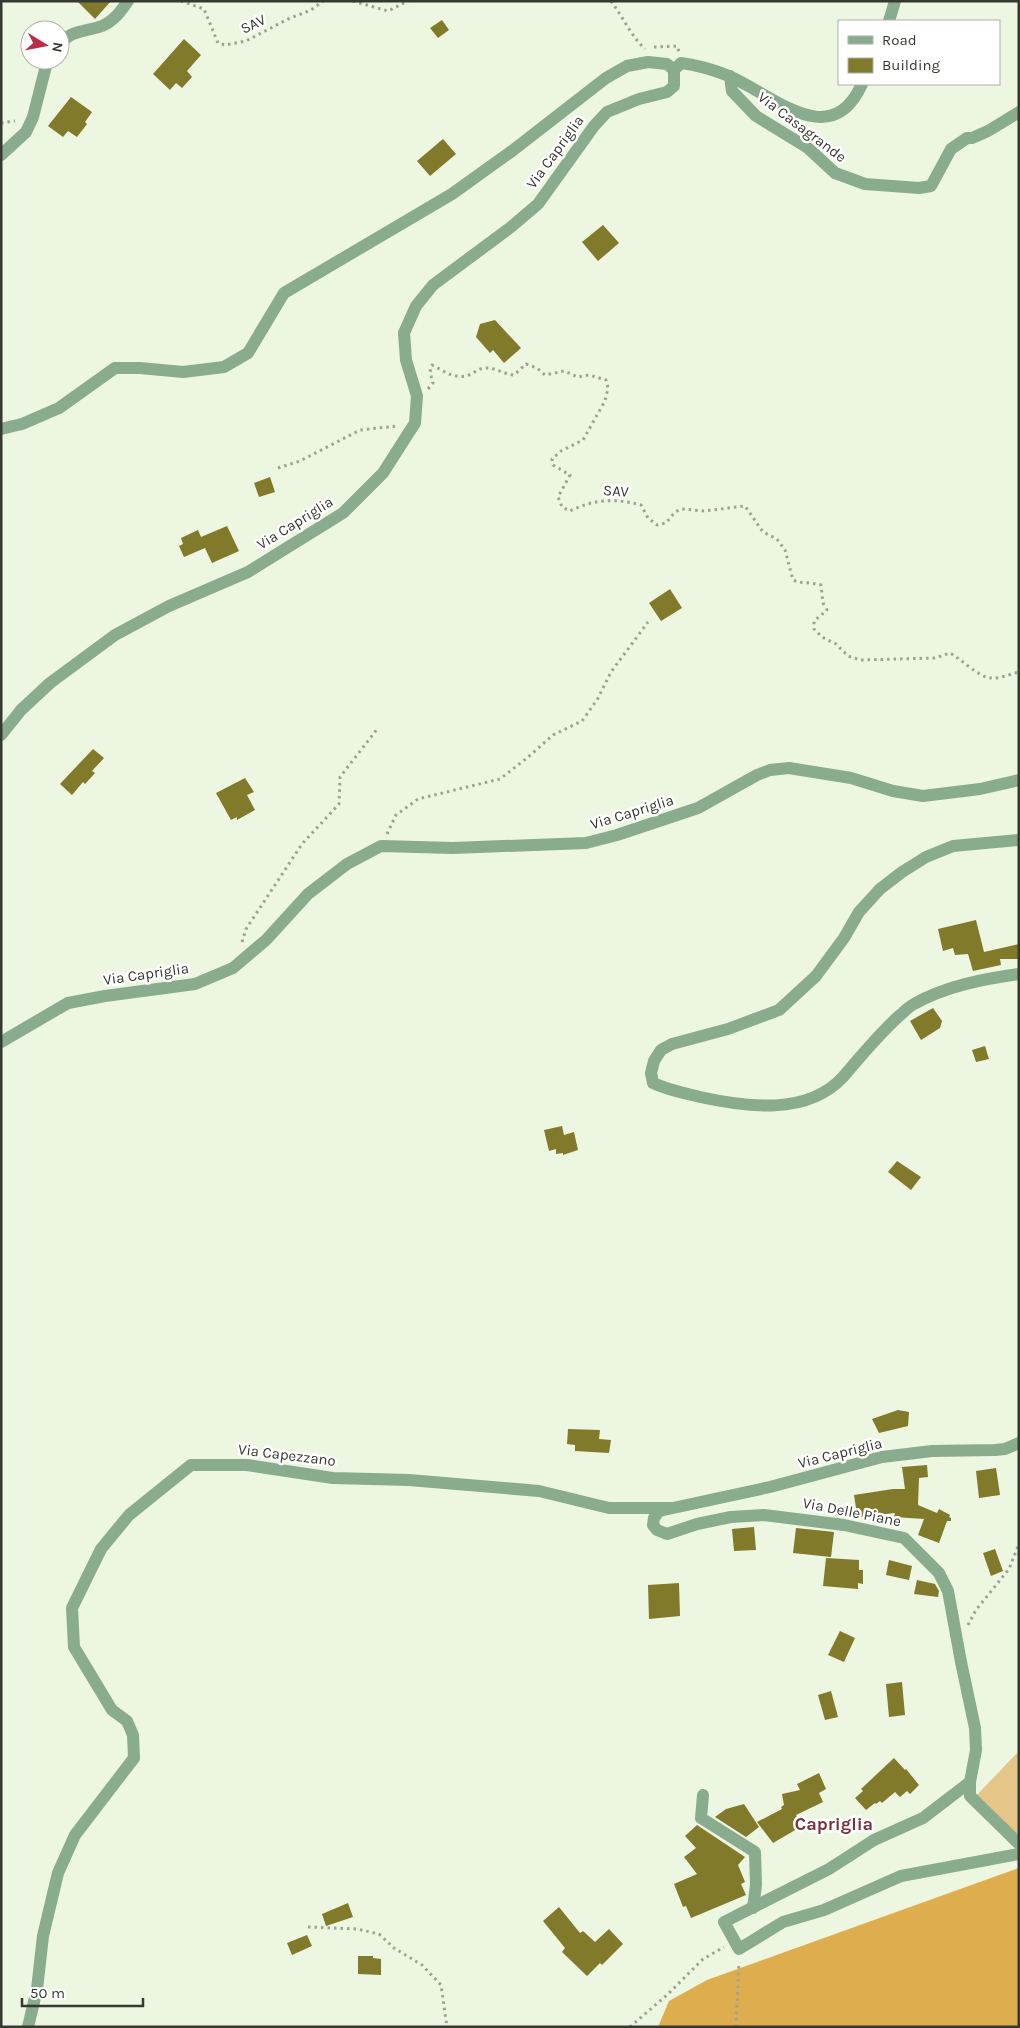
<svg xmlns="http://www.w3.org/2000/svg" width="1020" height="2028" viewBox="0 0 1020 2028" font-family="Karla,sans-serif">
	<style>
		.green { fill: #e5c588 }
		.forest { fill: #deae4e }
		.building { fill: #817a2a }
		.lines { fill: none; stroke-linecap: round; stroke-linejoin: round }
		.path { stroke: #9ca393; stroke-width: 3; stroke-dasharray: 2.5 4; stroke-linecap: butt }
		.street { stroke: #89ab8e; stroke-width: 12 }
		.labels { text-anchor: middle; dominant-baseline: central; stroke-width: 5; stroke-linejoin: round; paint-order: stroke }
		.street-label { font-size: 15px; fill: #363931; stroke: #fff }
		.quarter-label { font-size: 18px; font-weight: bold; fill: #7a323a; stroke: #fff }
	</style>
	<rect width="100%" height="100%" fill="#ecf6e0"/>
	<polygon class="green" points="1017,1753 1019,1755 1019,1838 976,1796"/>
	<polygon class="forest" points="1019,1868 1019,2027 658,2027 669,2001 707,1980"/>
	<g class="building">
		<polygon points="77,1 111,1 95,19"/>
		<polygon points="442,20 449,30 438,38 430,28"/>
		<polygon points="184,39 201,55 187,71 192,77 182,88 176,83 170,90 153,74"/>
		<polygon points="71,97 92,112 85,122 87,124 77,137 68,131 63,137 48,126"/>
		<polygon points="443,139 456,154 430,176 417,161"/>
		<polygon points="603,225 619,243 598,261 582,242"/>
		<polygon points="495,320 521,348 504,363 493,350 490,353 476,337 480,324"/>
		<polygon points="270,477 275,492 259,497 254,483"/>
		<polygon points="227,526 239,551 212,563 205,548 184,557 179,546 183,544 181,538 198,530 201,537"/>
		<polygon points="670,589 682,608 661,621 649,603"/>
		<polygon points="93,749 104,758 92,771 95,773 85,784 83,782 72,795 60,784"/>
		<polygon points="245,778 254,792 247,795 255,810 237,820 237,817 231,820 216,793"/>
		<polygon points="976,920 984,952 1019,944 1019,959 1000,959 1001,965 973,971 968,954 955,955 953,948 943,951 938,929"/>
		<polygon points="933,1008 942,1021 940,1028 921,1040 910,1021"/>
		<polygon points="985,1046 989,1059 976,1062 972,1050"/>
		<polygon points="562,1126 564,1135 574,1132 578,1150 563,1155 563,1153 556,1154 556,1149 549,1151 544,1130"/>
		<polygon points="897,1161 921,1177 911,1190 888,1172"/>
		<polygon points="898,1410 909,1412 908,1426 879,1433 872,1419"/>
		<polygon points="568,1429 600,1430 599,1439 611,1440 609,1453 575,1451 575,1445 567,1444"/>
		<polygon points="927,1465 928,1477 919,1478 918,1505 937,1513 939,1509 950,1515 949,1517 951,1518 951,1521 947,1521 939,1543 918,1535 924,1519 894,1517 895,1513 860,1517 859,1508 856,1508 854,1495 893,1489 905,1489 902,1467"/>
		<polygon points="996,1468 1000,1495 979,1498 976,1471"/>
		<polygon points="754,1527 756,1550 734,1551 732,1529"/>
		<polygon points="796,1528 834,1532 831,1557 793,1553"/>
		<polygon points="995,1549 1003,1571 991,1576 983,1553"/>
		<polygon points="826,1558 859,1560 859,1570 863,1570 863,1584 858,1583 858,1589 823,1586"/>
		<polygon points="889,1560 912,1566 909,1580 886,1575"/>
		<polygon points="917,1580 935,1584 939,1591 938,1597 914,1594"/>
		<polygon points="679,1583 680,1616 649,1619 648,1585"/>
		<polygon points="840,1631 855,1638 844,1662 828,1655"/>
		<polygon points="902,1682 905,1715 889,1717 886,1684"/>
		<polygon points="831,1691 838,1717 825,1720 818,1695"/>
		<polygon points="894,1758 905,1770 906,1769 919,1785 910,1794 907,1791 900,1797 895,1792 882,1803 880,1801 876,1804 875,1803 866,1810 855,1798 863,1791 861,1789"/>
		<polygon points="819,1773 826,1789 819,1793 823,1802 796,1815 799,1820 793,1823 797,1829 773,1843 757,1822 782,1809 781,1807 784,1805 782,1794 800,1790 797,1784"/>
		<polygon points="744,1804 759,1827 746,1837 715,1817 726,1809"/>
		<polygon points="697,1825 745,1857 738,1865 745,1882 741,1884 746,1895 691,1918 686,1906 683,1907 674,1884 697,1874 684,1857 696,1848 685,1836"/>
		<polygon points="348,1903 353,1917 326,1926 322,1914"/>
		<polygon points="559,1907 580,1933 583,1931 595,1942 609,1929 623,1944 602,1965 600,1963 587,1976 562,1952 565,1948 543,1921"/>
		<polygon points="307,1935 312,1946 292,1955 287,1943"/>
		<polygon points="358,1956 373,1956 373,1958 381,1959 381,1975 358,1974"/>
	</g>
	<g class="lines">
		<g class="path">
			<polyline points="181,1 204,9 218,43 225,45 246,41 288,19 311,10 323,1"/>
			<polyline points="353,1 388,11 408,1"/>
			<path d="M 611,1 C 623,17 631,36 645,49"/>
			<polyline points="654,47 677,46 679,52"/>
			<polyline points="1,123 15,121"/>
			<path d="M 428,389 L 433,383 L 430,372 L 432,365 C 444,371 455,380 469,375 C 474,373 478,369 484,368 C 495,367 503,374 514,375 L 526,364 L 537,368 L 545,375 L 564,371 L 578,377 L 589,375 L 606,380 L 608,388 L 605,401 L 583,440 L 561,451 L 552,459 L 553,465 L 570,475 L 558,497 L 562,507 L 570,511 C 594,499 615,498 641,505 L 648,518 L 657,525 L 666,523 L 675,512 L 682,509 L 704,511 L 745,506 L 763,532 L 777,539 L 785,550 L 793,580 C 802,584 811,582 821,585 L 823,603 L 827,610 L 814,621 L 814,629 L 822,637 L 836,644 L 848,656 L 860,660 L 935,658 L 950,653 C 961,659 980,678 991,678 C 1000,679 1010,674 1019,672"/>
			<polyline points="278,468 300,461 360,430 397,426"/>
			<polyline points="387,834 396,815 418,799 500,779 527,758 553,735 582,721 597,700 611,672 648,622"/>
			<polyline points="242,942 246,929 302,844 339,804 340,777 378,728"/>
			<polyline points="968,1625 976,1610 1009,1569 1019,1544"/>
			<polyline points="308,1927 357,1929 379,1934 394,1948 422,1965 441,1985 447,2027"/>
			<polyline points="630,2027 668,1994 703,1959 724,1947"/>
			<polyline points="736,2027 739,1962"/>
		</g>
		<g class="street">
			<polyline points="889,21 895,1"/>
			<path d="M 60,45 C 71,29 86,32 102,26 C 114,21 121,11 128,1"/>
			<path d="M 674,70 L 681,63 C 697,65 714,70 729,76 C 773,95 831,153 862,84"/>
			<polyline points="730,76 732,91 756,116 808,148 835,173 865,184 919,188 931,186 951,149 967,138 972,138 988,131 1019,112"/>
			<polyline points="1,155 26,132 33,117 46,66 50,60"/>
			<polyline points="1,429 22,424 59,408 115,368 140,368 183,372 224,367 248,353 284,293 452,194 512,151 606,78 627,66 648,62 667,64 674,70 674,86 667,92 639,99 607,112 594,126 538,204 511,227 433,285 416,306 404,333 406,360 417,396 415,423 383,473 343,513 248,572 169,606 115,635 50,683 21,710 1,735"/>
			<path d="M 1019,840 L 953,846 L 926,857 L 902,872 L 880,889 L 859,912 L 844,938 L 816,976 L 779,1010 L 728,1029 L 672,1044 L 661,1050 L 654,1061 L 651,1073 L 653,1083 C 668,1090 684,1093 700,1097 C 746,1107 807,1116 843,1077 C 861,1056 878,1035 899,1016 C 904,1012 908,1007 914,1004 C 946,986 983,979 1019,974"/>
			<polyline points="1,1042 68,1003 105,996 195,984 233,968 266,940 308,894 347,864 381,846 453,848 586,843 617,835 698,808 757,775 770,770 789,768 851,778 893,791 923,796 980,789 1019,780"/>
			<polyline points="1019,1443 1005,1449 995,1450 932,1451 882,1457 770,1487 659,1511 654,1518 653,1525 657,1530 667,1534 697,1524 731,1517 764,1515 844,1525 904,1538 939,1573 948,1591 961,1662 975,1728 976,1750 970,1782 970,1796 1019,1844"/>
			<polyline points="970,1782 923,1818 874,1840 829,1869 724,1922 739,1949 783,1922 824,1910 901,1876 1019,1854"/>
			<polyline points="703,1795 701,1818 755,1852 756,1885 753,1908"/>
			<polyline points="28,2027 37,1989 43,1936 58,1873 75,1835 134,1758 133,1735 127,1721 112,1710 74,1647 72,1608 101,1549 129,1515 191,1465 247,1465 333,1478 409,1480 539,1491 609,1508 671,1508"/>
		</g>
	</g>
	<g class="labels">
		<g class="street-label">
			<text transform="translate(253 24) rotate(-26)">SAV</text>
			<text transform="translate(802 127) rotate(37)">Via Casagrande</text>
			<text transform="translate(555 152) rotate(-54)">Via Capriglia</text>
			<text transform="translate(616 491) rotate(4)">SAV</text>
			<text transform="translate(295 523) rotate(-32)">Via Capriglia</text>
			<text transform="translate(632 812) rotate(-17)">Via Capriglia</text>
			<text transform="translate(146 974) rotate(-8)">Via Capriglia</text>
			<text transform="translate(840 1453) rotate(-14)">Via Capriglia</text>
			<text transform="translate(287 1455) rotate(7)">Via Capezzano</text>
			<text transform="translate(852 1512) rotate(11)">Via Delle Piane</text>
		</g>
		<g class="quarter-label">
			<text x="834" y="1824">Capriglia</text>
		</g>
	</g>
	<rect width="1020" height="2028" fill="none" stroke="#363931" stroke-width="5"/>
	<rect x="838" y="20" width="162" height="65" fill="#ffffff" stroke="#afb0ad"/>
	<rect x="848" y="36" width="25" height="8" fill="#89ab8e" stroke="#afb0ad"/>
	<text x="882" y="45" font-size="15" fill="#363931">Road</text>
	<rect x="848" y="58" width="25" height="15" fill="#817a2a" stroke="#afb0ad"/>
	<text x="882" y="70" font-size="15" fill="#363931">Building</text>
	<g transform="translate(45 45) rotate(100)"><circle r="24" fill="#ffffff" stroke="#afb0ad"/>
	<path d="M0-4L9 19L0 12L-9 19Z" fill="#bd2c48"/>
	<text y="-8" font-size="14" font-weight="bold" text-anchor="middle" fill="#363931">N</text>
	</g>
	<path d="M22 1998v8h121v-8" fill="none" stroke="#363931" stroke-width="2.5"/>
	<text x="30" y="1998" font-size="15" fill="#363931" stroke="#ffffff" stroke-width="4" paint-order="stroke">50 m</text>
</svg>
